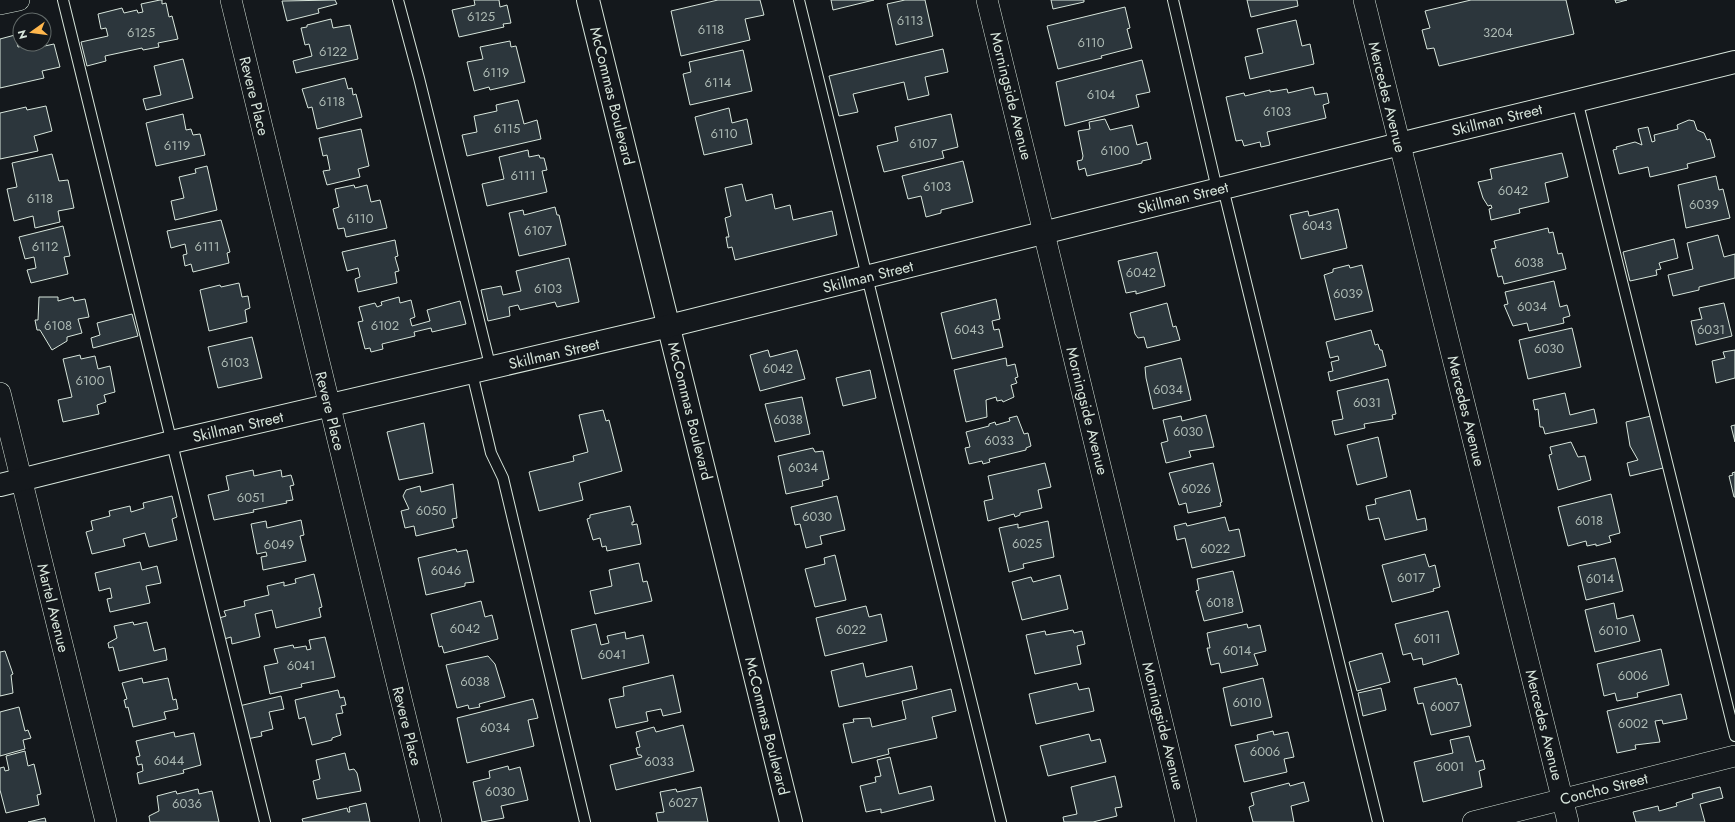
<svg xmlns="http://www.w3.org/2000/svg" width="1735" height="822" viewBox="0 0 1735 822" font-family="Jost,sans-serif">
	<style>
		.building { fill: #2c363c; stroke: #d8e6dc }
		.lines { fill: none; stroke-linecap: round; stroke-linejoin: round }
		.service-casing { stroke: #d8e6dc; stroke-width: 12 }
		.minor-casing { stroke: #d8e6dc; stroke-width: 22 }
		.tertiary-casing { stroke: #d8e6dc; stroke-width: 24 }
		.secondary-casing { stroke: #d8e6dc; stroke-width: 24 }
		.service { stroke: #14181c; stroke-width: 10 }
		.minor { stroke: #14181c; stroke-width: 21 }
		.tertiary { stroke: #14181c; stroke-width: 22 }
		.secondary { stroke: #14181c; stroke-width: 22 }
		.labels { text-anchor: middle; dominant-baseline: central; stroke-width: 3; stroke-linejoin: round; paint-order: stroke }
		.number-label { font-size: 13px; fill: #adbab4 }
		.street-label { font-size: 15px; fill: #d8e6dc; stroke: #14181c }
	</style>
	<rect width="100%" height="100%" fill="#14181c"/>
	<g class="building">
		<polygon points="160,0 162,0 162,4 166,3 169,17 172,16 178,39 158,43 159,47 143,50 142,48 105,56 106,61 87,66 81,42 108,36 106,28 101,29 98,14 122,8 124,13 137,10 138,13 143,12 141,4"/>
		<polygon points="335,0 337,4 318,9 319,13 287,21 282,1"/>
		<polygon points="474,0 499,0 500,7 507,5 511,23 503,24 504,27 459,37 452,10 475,5"/>
		<polygon points="718,0 760,0 764,15 745,19 750,40 681,56 671,11"/>
		<polygon points="831,0 874,0 833,10"/>
		<polygon points="905,0 925,0 933,36 896,45 887,4"/>
		<polygon points="1051,0 1084,0 1084,2 1053,9"/>
		<polygon points="1247,0 1297,0 1298,6 1251,17"/>
		<polygon points="1471,0 1566,0 1574,34 1439,66 1434,48 1427,49 1422,30 1430,28 1425,11"/>
		<polygon points="1615,0 1627,0 1616,3"/>
		<polygon points="1125,7 1130,28 1127,29 1132,48 1101,56 1102,58 1058,69 1047,26"/>
		<polygon points="331,19 333,28 350,25 358,59 296,73 293,61 312,56 309,44 305,45 301,28 307,27 307,25"/>
		<polygon points="1296,20 1302,46 1310,44 1314,64 1250,79 1245,57 1263,53 1257,29"/>
		<polygon points="15,35 18,47 34,44 35,48 54,44 60,67 42,71 44,78 0,88 0,39"/>
		<polygon points="510,41 511,47 516,46 525,82 490,90 489,87 474,91 467,62 483,59 480,47"/>
		<polygon points="943,49 948,72 925,77 929,95 908,100 904,82 853,94 858,112 839,116 829,76"/>
		<polygon points="743,50 752,91 690,105 683,74 691,72 689,62"/>
		<polygon points="183,59 193,98 146,110 143,99 161,95 154,66"/>
		<polygon points="1142,60 1150,92 1136,95 1139,107 1065,126 1056,82"/>
		<polygon points="345,78 348,89 352,88 353,95 356,94 362,117 317,129 312,107 308,108 302,89"/>
		<polygon points="1313,87 1315,95 1327,93 1329,103 1323,105 1326,118 1267,132 1270,145 1261,147 1260,142 1244,146 1242,140 1236,141 1226,97 1244,93 1245,96 1270,90 1270,92 1287,89 1288,93"/>
		<polygon points="518,100 524,124 537,120 541,139 467,156 462,135 477,132 474,116 497,111 496,105"/>
		<polygon points="46,106 52,131 34,136 38,151 0,159 0,113 26,107 27,110"/>
		<polygon points="729,108 732,123 747,119 752,144 704,155 695,117"/>
		<polygon points="183,114 186,130 191,129 193,135 200,134 205,155 156,166 146,123"/>
		<polygon points="951,114 958,147 942,151 944,158 884,172 877,146 898,141 895,127"/>
		<polygon points="1105,119 1110,130 1132,125 1137,145 1147,142 1151,159 1142,161 1142,163 1087,176 1085,168 1079,170 1077,161 1082,160 1083,156 1078,131 1090,129 1089,122"/>
		<polygon points="1689,120 1694,121 1697,130 1704,133 1707,140 1710,139 1715,157 1687,164 1688,168 1650,177 1648,167 1619,174 1613,150 1617,149 1616,147 1635,142 1642,145 1638,129 1648,127 1652,142 1655,141 1654,135 1678,129 1677,125"/>
		<polygon points="361,129 369,166 358,169 360,177 327,185 323,171 330,170 327,155 323,156 319,138"/>
		<polygon points="528,150 529,157 539,155 540,158 544,158 547,170 542,171 547,192 487,206 482,184 504,179 499,157"/>
		<polygon points="1562,153 1568,177 1545,183 1549,202 1519,209 1520,213 1491,220 1489,209 1492,208 1491,205 1488,206 1483,198 1478,182 1492,179 1490,169"/>
		<polygon points="52,154 59,181 68,180 74,208 58,211 60,222 35,228 33,216 14,221 7,189 17,187 12,163"/>
		<polygon points="963,161 973,202 941,210 941,213 926,217 921,196 908,199 902,176"/>
		<polygon points="207,166 217,210 175,220 171,201 184,198 179,177 196,173 195,169"/>
		<polygon points="1716,176 1719,190 1723,189 1730,218 1686,228 1678,185"/>
		<polygon points="742,184 746,201 772,194 775,209 790,205 793,220 832,211 837,235 735,260 732,247 728,248 726,237 729,237 725,218 731,216 725,188"/>
		<polygon points="354,185 355,188 367,185 371,202 380,200 387,228 346,237 344,228 338,229 333,209 339,207 335,189"/>
		<polygon points="555,207 557,215 559,215 566,245 519,256 509,213 523,210 524,215"/>
		<polygon points="1338,209 1347,248 1301,259 1290,215 1308,211 1309,216"/>
		<polygon points="221,220 230,252 227,253 229,263 193,272 191,264 185,266 183,255 187,254 185,244 171,248 167,231"/>
		<polygon points="63,226 70,256 64,257 68,274 31,283 27,270 36,268 34,257 25,259 19,237"/>
		<polygon points="1548,228 1549,233 1553,232 1558,254 1562,253 1566,269 1504,284 1502,276 1498,277 1491,249 1496,248 1494,241"/>
		<polygon points="1718,235 1724,257 1735,254 1735,278 1699,287 1699,290 1673,296 1668,275 1693,269 1687,243"/>
		<polygon points="1674,239 1678,258 1659,263 1661,269 1656,270 1657,275 1630,281 1623,252"/>
		<polygon points="395,240 398,256 395,257 399,271 395,272 397,283 358,292 355,279 360,277 358,268 347,271 342,252"/>
		<polygon points="1157,252 1165,286 1136,294 1136,291 1126,293 1118,261"/>
		<polygon points="569,258 579,302 557,307 555,302 520,310 518,305 509,307 510,316 488,321 481,290 501,286 503,295 521,291 516,271"/>
		<polygon points="1349,265 1350,268 1362,265 1373,311 1335,320 1324,275 1333,272 1333,269"/>
		<polygon points="1554,281 1560,307 1567,305 1570,316 1563,318 1564,323 1529,331 1527,323 1513,326 1504,305 1508,304 1505,292"/>
		<polygon points="239,283 242,297 248,296 250,308 245,310 247,322 209,331 200,290 220,285 221,287"/>
		<polygon points="39,297 58,297 58,301 73,297 74,301 85,299 89,317 78,319 82,333 67,337 67,341 52,350 40,330 37,330 35,320 38,320"/>
		<polygon points="399,297 400,303 411,300 415,317 410,319 412,326 430,321 427,310 460,301 466,324 432,332 431,328 414,332 415,336 382,344 383,349 371,352 370,348 365,349 358,322 363,321 359,307 375,303 377,307 382,305 381,302"/>
		<polygon points="996,299 1000,319 992,321 994,330 999,329 1003,347 952,359 941,313"/>
		<polygon points="1167,303 1173,327 1176,326 1180,340 1147,348 1144,337 1138,338 1135,334 1130,313"/>
		<polygon points="1724,303 1732,336 1696,345 1691,321 1702,319 1699,308"/>
		<polygon points="132,314 138,336 93,348 91,338 100,335 97,323"/>
		<polygon points="1572,328 1581,367 1528,379 1519,340"/>
		<polygon points="1371,330 1375,345 1378,344 1380,350 1382,350 1386,366 1330,381 1328,372 1333,371 1331,362 1339,360 1338,356 1330,358 1326,342"/>
		<polygon points="252,337 262,378 218,388 208,347"/>
		<polygon points="768,350 770,357 797,350 805,379 760,391 750,355"/>
		<polygon points="1735,350 1735,378 1716,383 1712,361 1725,358 1723,352"/>
		<polygon points="80,355 81,359 95,356 98,369 110,366 115,392 104,395 106,402 97,405 99,414 63,422 58,400 72,397 63,359"/>
		<polygon points="1006,358 1007,366 1015,364 1018,377 1015,378 1017,383 1011,385 1014,397 1003,402 1002,400 997,401 996,397 986,400 987,417 966,422 954,370"/>
		<polygon points="1181,358 1191,400 1153,409 1146,378 1145,367"/>
		<polygon points="870,370 876,398 843,406 836,378"/>
		<polygon points="1388,379 1396,414 1392,415 1393,419 1364,424 1365,428 1335,435 1332,421 1343,419 1337,391"/>
		<polygon points="1565,393 1570,415 1594,409 1597,423 1545,434 1543,427 1540,427 1538,409 1535,410 1533,400"/>
		<polygon points="802,397 810,434 775,442 765,404"/>
		<polygon points="603,410 606,421 609,420 622,471 579,483 583,500 539,511 529,472 574,461 573,456 588,452 579,415"/>
		<polygon points="1206,415 1214,447 1189,451 1191,457 1166,463 1161,443 1168,441 1163,420 1181,416 1182,421"/>
		<polygon points="1017,416 1024,434 1028,433 1031,446 1026,448 1026,450 989,459 990,462 983,464 982,461 969,464 965,448 970,447 966,432 989,426 989,424 995,422 996,425 1010,421 1009,418"/>
		<polygon points="1651,416 1663,468 1630,476 1627,463 1638,460 1630,446 1626,422"/>
		<polygon points="424,423 433,473 399,480 387,432"/>
		<polygon points="1735,425 1735,442 1731,426"/>
		<polygon points="1378,437 1387,477 1357,485 1347,445"/>
		<polygon points="1571,442 1578,457 1585,456 1591,480 1558,490 1549,455 1552,454 1550,447"/>
		<polygon points="813,448 815,452 823,451 829,479 822,481 823,486 786,494 778,456"/>
		<polygon points="1045,463 1051,487 1038,490 1042,508 1020,513 1020,515 1015,517 1014,514 988,521 984,501 993,499 988,476"/>
		<polygon points="1213,463 1222,502 1220,503 1221,506 1188,513 1186,503 1179,505 1169,473"/>
		<polygon points="253,470 254,476 281,470 282,477 291,475 294,485 290,486 293,500 286,501 287,503 253,510 254,512 214,520 208,495 229,490 226,476"/>
		<polygon points="1735,472 1735,497 1734,497 1729,476 1733,475 1732,473"/>
		<polygon points="453,484 457,518 452,519 454,527 416,536 414,526 405,528 401,511 409,509 403,496 406,490 420,486 421,492"/>
		<polygon points="1410,490 1417,520 1425,518 1427,530 1385,540 1379,518 1369,520 1366,506 1376,504 1375,499"/>
		<polygon points="1611,494 1620,533 1609,536 1611,542 1596,546 1596,544 1587,546 1586,541 1568,546 1558,507"/>
		<polygon points="172,496 177,517 172,519 177,540 149,547 145,533 123,539 125,546 92,554 86,532 93,530 91,521 110,516 109,511 130,506 131,512 144,508 143,503"/>
		<polygon points="837,496 845,530 820,536 822,544 806,548 800,524 795,525 791,507"/>
		<polygon points="630,506 634,522 632,522 632,525 637,524 641,544 607,551 606,546 602,547 600,538 593,540 587,519 590,518 590,515"/>
		<polygon points="1225,517 1229,531 1239,529 1245,556 1192,568 1185,538 1177,540 1174,526 1186,523 1187,526"/>
		<polygon points="301,520 304,535 300,536 306,561 263,570 261,557 267,556 266,552 257,554 251,524 266,521 267,528"/>
		<polygon points="1048,521 1054,557 1023,564 1024,568 1009,572 999,528 1018,524 1018,528"/>
		<polygon points="456,549 457,552 467,550 474,582 465,583 465,586 426,595 418,558"/>
		<polygon points="1425,554 1429,567 1435,565 1440,587 1433,589 1434,591 1392,602 1382,565"/>
		<polygon points="835,555 846,600 815,607 805,569 825,564 824,558"/>
		<polygon points="1615,558 1623,591 1586,600 1578,566"/>
		<polygon points="140,562 142,570 157,566 161,583 146,586 150,603 110,612 107,599 112,598 110,588 99,591 95,573"/>
		<polygon points="639,563 643,582 647,581 652,601 595,614 590,591 612,586 609,570"/>
		<polygon points="1233,571 1243,612 1204,621 1196,591 1199,590 1197,579"/>
		<polygon points="314,574 322,607 319,608 321,617 276,628 272,610 255,614 260,637 232,644 231,637 224,639 219,618 226,616 224,611 245,606 244,601 269,595 267,586 284,582 284,586 296,583 295,579"/>
		<polygon points="1060,575 1068,609 1022,620 1012,582 1031,577 1033,582"/>
		<polygon points="481,601 485,617 492,615 498,639 444,653 442,646 439,647 431,614"/>
		<polygon points="1614,603 1617,619 1633,615 1640,641 1595,652 1585,610"/>
		<polygon points="866,606 869,617 881,614 887,641 825,656 816,618"/>
		<polygon points="1448,611 1459,654 1423,665 1422,658 1413,660 1411,653 1403,655 1395,624"/>
		<polygon points="133,622 134,625 147,622 154,651 165,648 167,660 119,671 113,647 109,648 108,643 117,638 114,626"/>
		<polygon points="596,624 601,645 609,643 607,636 625,632 626,639 643,635 649,663 582,679 571,630"/>
		<polygon points="1247,624 1248,628 1260,625 1266,651 1254,654 1258,665 1221,673 1219,663 1211,665 1207,648 1210,648 1207,633"/>
		<polygon points="1073,630 1074,633 1082,631 1085,644 1077,646 1081,664 1035,674 1026,635 1045,631 1046,635"/>
		<polygon points="325,637 335,677 301,684 302,687 270,694 264,666 278,663 274,649 293,645 294,648 306,646 307,650 311,649 309,640"/>
		<polygon points="1661,649 1669,685 1637,693 1638,697 1617,701 1615,693 1604,696 1597,664"/>
		<polygon points="5,651 13,674 11,675 13,693 0,696 0,652"/>
		<polygon points="1382,653 1390,682 1357,691 1349,662"/>
		<polygon points="488,656 495,664 505,697 479,704 480,707 469,709 468,705 457,708 446,665"/>
		<polygon points="863,663 866,677 912,666 917,689 839,707 831,671"/>
		<polygon points="673,675 681,712 663,716 661,709 646,712 648,721 616,728 609,699 624,696 623,687"/>
		<polygon points="142,678 143,683 168,678 173,700 176,699 178,709 164,712 166,719 133,727 128,707 126,708 124,700 127,699 122,683"/>
		<polygon points="1263,678 1272,717 1231,726 1223,688"/>
		<polygon points="1456,678 1458,685 1461,684 1471,726 1431,735 1423,703 1418,704 1414,688"/>
		<polygon points="1077,683 1079,690 1089,688 1094,711 1036,724 1029,694"/>
		<polygon points="1381,688 1386,710 1363,716 1358,693"/>
		<polygon points="951,689 956,711 932,717 937,738 888,749 889,754 852,763 843,724 854,722 853,719 870,718 872,727 906,719 902,701"/>
		<polygon points="338,690 340,698 344,697 346,705 341,706 343,713 336,714 341,735 332,738 332,740 312,745 305,717 299,719 295,700"/>
		<polygon points="1681,694 1687,719 1663,724 1662,720 1655,721 1660,742 1635,745 1636,749 1617,753 1607,711"/>
		<polygon points="281,696 284,709 269,712 273,729 261,732 262,736 247,739 239,706"/>
		<polygon points="533,699 538,718 528,720 534,746 467,763 457,718"/>
		<polygon points="19,707 25,731 28,730 31,738 23,740 25,749 0,756 0,712"/>
		<polygon points="683,725 694,771 616,790 610,765 642,757 641,755 638,755 636,748 640,747 636,732 654,727 656,732"/>
		<polygon points="1273,731 1274,735 1288,732 1294,757 1284,759 1287,772 1244,782 1235,745 1258,740 1257,735"/>
		<polygon points="174,732 175,737 194,733 201,765 183,770 184,773 139,784 137,773 143,771 142,764 138,765 136,757 140,756 136,741"/>
		<polygon points="1089,734 1091,741 1100,739 1106,762 1048,776 1040,746"/>
		<polygon points="1469,736 1476,762 1483,760 1485,769 1479,771 1482,787 1423,802 1414,762 1453,753 1450,740"/>
		<polygon points="25,751 28,766 34,764 41,794 37,795 39,805 6,813 0,790 0,768 4,767 5,771 9,770 6,756"/>
		<polygon points="345,753 349,770 354,769 357,773 361,791 317,799 313,781 320,779 316,760"/>
		<polygon points="890,757 899,794 931,786 934,800 881,813 881,809 866,812 860,786 876,782 875,777 881,776 877,760"/>
		<polygon points="508,766 509,770 520,767 528,800 501,806 504,818 482,822 473,782 490,778 489,771"/>
		<polygon points="1115,776 1122,807 1115,808 1117,816 1093,822 1064,822 1063,817 1077,814 1071,787"/>
		<polygon points="1304,782 1309,801 1291,806 1294,822 1253,822 1249,807 1254,805 1251,793 1289,783 1290,786"/>
		<polygon points="701,787 708,822 658,822 656,813 664,812 660,792 676,789 677,792"/>
		<polygon points="1720,787 1723,798 1700,804 1705,822 1636,822 1633,812 1658,806 1659,811 1677,806 1676,803 1693,798 1692,794"/>
		<polygon points="198,789 199,794 212,791 219,822 150,822 149,816 159,811 157,796 176,791 177,794"/>
		<polygon points="366,803 370,822 303,822 302,819 347,808 348,812 350,812 349,807"/>
		<polygon points="45,818 46,822 28,822"/>
	</g>
	<g class="lines">
		<g class="service-casing">
			<g id="service">
				<polyline points="63,0 265,822"/>
				<polyline points="398,0 419,78 491,369"/>
				<polyline points="799,0 1001,822"/>
				<polyline points="1173,0 1217,189"/>
				<polyline points="1577,100 1735,736"/>
				<polyline points="1223,188 1378,822"/>
				<polyline points="472,373 491,453 503,478 585,822"/>
			</g>
		</g>
		<g class="minor-casing">
			<g id="minor">
				<polyline points="231,0 431,822"/>
				<polyline points="987,0 1044,233 1186,822"/>
				<polyline points="1364,0 1568,822"/>
				<polyline points="0,4 19,0"/>
				<polyline points="0,393 106,822"/>
				<polyline points="1473,822 1735,756"/>
			</g>
		</g>
		<g class="tertiary-casing">
			<polyline id="tertiary" points="588,0 791,822"/>
		</g>
		<g class="secondary-casing">
			<polyline id="secondary" points="0,485 172,442 669,326 1424,138 1735,62"/>
		</g>
		<use href="#service" class="service"/>
		<use href="#minor" class="minor"/>
		<use href="#tertiary" class="tertiary"/>
		<use href="#secondary" class="secondary"/>
	</g>
	<g class="labels">
		<g class="number-label">
			<text x="481" y="16">6125</text>
			<text x="910" y="20">6113</text>
			<text x="711" y="29">6118</text>
			<text x="141" y="32">6125</text>
			<text x="1498" y="32">3204</text>
			<text x="1091" y="42">6110</text>
			<text x="333" y="51">6122</text>
			<text x="496" y="72">6119</text>
			<text x="718" y="82">6114</text>
			<text x="1101" y="94">6104</text>
			<text x="332" y="101">6118</text>
			<text x="1277" y="111">6103</text>
			<text x="507" y="128">6115</text>
			<text x="724" y="133">6110</text>
			<text x="923" y="143">6107</text>
			<text x="177" y="145">6119</text>
			<text x="1115" y="150">6100</text>
			<text x="523" y="175">6111</text>
			<text x="937" y="186">6103</text>
			<text x="1513" y="190">6042</text>
			<text x="40" y="198">6118</text>
			<text x="1704" y="204">6039</text>
			<text x="360" y="218">6110</text>
			<text x="1317" y="225">6043</text>
			<text x="538" y="230">6107</text>
			<text x="45" y="246">6112</text>
			<text x="207" y="246">6111</text>
			<text x="1529" y="262">6038</text>
			<text x="1141" y="272">6042</text>
			<text x="548" y="288">6103</text>
			<text x="1348" y="293">6039</text>
			<text x="1532" y="306">6034</text>
			<text x="58" y="325">6108</text>
			<text x="385" y="325">6102</text>
			<text x="969" y="329">6043</text>
			<text x="1711" y="329">6031</text>
			<text x="1549" y="348">6030</text>
			<text x="235" y="362">6103</text>
			<text x="778" y="368">6042</text>
			<text x="90" y="380">6100</text>
			<text x="1168" y="389">6034</text>
			<text x="1367" y="402">6031</text>
			<text x="788" y="419">6038</text>
			<text x="1188" y="431">6030</text>
			<text x="999" y="440">6033</text>
			<text x="803" y="467">6034</text>
			<text x="1196" y="488">6026</text>
			<text x="251" y="497">6051</text>
			<text x="431" y="510">6050</text>
			<text x="817" y="516">6030</text>
			<text x="1589" y="520">6018</text>
			<text x="1027" y="543">6025</text>
			<text x="279" y="544">6049</text>
			<text x="1215" y="548">6022</text>
			<text x="446" y="570">6046</text>
			<text x="1411" y="577">6017</text>
			<text x="1600" y="578">6014</text>
			<text x="1220" y="602">6018</text>
			<text x="465" y="628">6042</text>
			<text x="851" y="629">6022</text>
			<text x="1613" y="630">6010</text>
			<text x="1427" y="638">6011</text>
			<text x="1237" y="650">6014</text>
			<text x="612" y="654">6041</text>
			<text x="301" y="665">6041</text>
			<text x="1633" y="675">6006</text>
			<text x="475" y="681">6038</text>
			<text x="1247" y="702">6010</text>
			<text x="1445" y="706">6007</text>
			<text x="1633" y="723">6002</text>
			<text x="495" y="727">6034</text>
			<text x="1265" y="751">6006</text>
			<text x="169" y="760">6044</text>
			<text x="659" y="761">6033</text>
			<text x="1450" y="766">6001</text>
			<text x="500" y="791">6030</text>
			<text x="683" y="802">6027</text>
			<text x="187" y="803">6036</text>
		</g>
		<g class="street-label">
			<text transform="translate(254 96) rotate(76)">Revere Place</text>
			<text transform="translate(612 96) rotate(76)">McCommas Boulevard</text>
			<text transform="translate(1011 96) rotate(76)">Morningside Avenue</text>
			<text transform="translate(1387 97) rotate(76)">Mercedes Avenue</text>
			<text transform="translate(1497 120) rotate(-14)">Skillman Street</text>
			<text transform="translate(1183 198) rotate(-14)">Skillman Street</text>
			<text transform="translate(868 277) rotate(-14)">Skillman Street</text>
			<text transform="translate(554 354) rotate(-13)">Skillman Street</text>
			<text transform="translate(330 411) rotate(76)">Revere Place</text>
			<text transform="translate(690 411) rotate(76)">McCommas Boulevard</text>
			<text transform="translate(1087 411) rotate(76)">Morningside Avenue</text>
			<text transform="translate(1466 411) rotate(76)">Mercedes Avenue</text>
			<text transform="translate(238 427) rotate(-13)">Skillman Street</text>
			<text transform="translate(53 608) rotate(76)">Martel Avenue</text>
			<text transform="translate(1544 725) rotate(76)">Mercedes Avenue</text>
			<text transform="translate(407 726) rotate(76)">Revere Place</text>
			<text transform="translate(767 726) rotate(76)">McCommas Boulevard</text>
			<text transform="translate(1163 726) rotate(76)">Morningside Avenue</text>
			<text transform="translate(1604 789) rotate(-14)">Concho Street</text>
		</g>
	</g>
	<g transform="translate(32 32) rotate(256)"><circle r="19" fill="#14181c" stroke="#626a69"/>
	<path d="M0-3L7 15L0 10L-7 15Z" fill="#ffb74d"/>
	<text y="-6" font-size="11" font-weight="bold" text-anchor="middle" fill="#d8e6dc">N</text>
	</g>
</svg>
